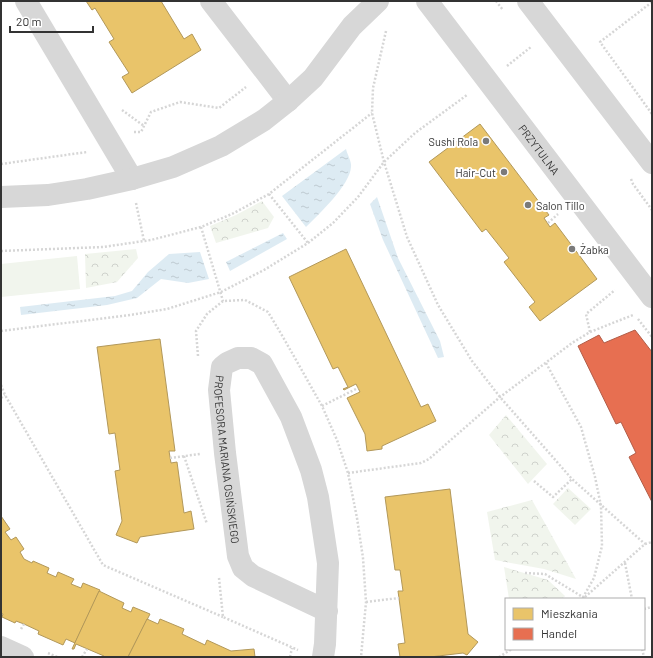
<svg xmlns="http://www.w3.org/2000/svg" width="653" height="658" viewBox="0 0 653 658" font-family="Barlow,sans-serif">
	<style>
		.forest { fill: url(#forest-crowns) }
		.pitch { fill: #f1f5ed }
		.water { fill: url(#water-ripples) }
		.homes { fill: #e9c46a; stroke: #b2985a }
		.shops { fill: #e76f51; stroke: #b15d48 }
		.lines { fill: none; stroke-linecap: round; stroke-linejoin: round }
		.path { stroke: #d6d6d6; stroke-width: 2.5; stroke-dasharray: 2 2; stroke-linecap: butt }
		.minor { stroke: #d7d7d7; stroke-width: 22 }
		.poi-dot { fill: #7a7a7a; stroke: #fff; stroke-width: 1.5 }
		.labels { text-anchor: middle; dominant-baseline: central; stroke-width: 4; stroke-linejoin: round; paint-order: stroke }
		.poi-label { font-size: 11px; fill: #333; stroke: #fff; text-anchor: end }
		.street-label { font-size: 11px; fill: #333; stroke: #fff }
	</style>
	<defs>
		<pattern id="forest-crowns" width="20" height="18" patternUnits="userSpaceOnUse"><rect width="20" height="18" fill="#f1f5ed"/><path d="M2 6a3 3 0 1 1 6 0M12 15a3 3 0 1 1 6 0" fill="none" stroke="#cfd2cc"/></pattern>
		<pattern id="water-ripples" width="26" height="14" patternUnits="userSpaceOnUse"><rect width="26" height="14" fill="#ddebf3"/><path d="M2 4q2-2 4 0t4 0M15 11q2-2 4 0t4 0" fill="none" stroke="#becad1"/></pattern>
	</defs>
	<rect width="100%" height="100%" fill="#fff"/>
	<g class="forest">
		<polygon points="262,201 274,217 268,228 216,243 210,226 236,215"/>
		<polygon points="136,249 138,258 117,282 86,288 85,254"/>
		<polygon points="506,415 547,464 528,484 489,435"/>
		<polygon points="568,488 591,509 575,525 553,504"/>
		<polygon points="532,500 576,579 544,569 495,560 487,512"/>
		<polygon points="504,567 548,580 565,596 561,599 509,599"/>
	</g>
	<polygon class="pitch" points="77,256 80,289 1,297 1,264"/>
	<g class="water">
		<path d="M 346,149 C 347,154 352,162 351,167 C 350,185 319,214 306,227 L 282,196 Z"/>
		<polygon points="377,197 398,258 440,341 444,357 438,358 383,240 370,204"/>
		<polygon points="283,233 287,239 230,271 226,262"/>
		<polygon points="200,252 209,279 188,283 161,279 137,298 107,305 21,315 20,307 115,296 132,291 148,272 169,254"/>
	</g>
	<g class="homes">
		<polygon points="86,1 161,1 184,39 192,34 201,50 132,93 122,77 129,73 109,42 114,39 95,8 92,10"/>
		<polygon points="480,124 549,215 544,218 550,227 555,223 597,279 540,321 529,307 535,302 504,262 509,258 486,229 482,232 429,162"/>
		<polygon points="346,249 421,407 428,404 436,421 382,446 382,449 367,451 365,434 347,398 360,392 356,384 344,390 343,389 348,387 338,367 333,369 289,277"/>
		<polygon points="160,339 175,451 169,451 171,463 177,462 184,513 191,511 194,529 140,537 137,543 116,535 122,521 115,471 120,470 115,433 109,434 97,347"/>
		<polygon points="450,489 468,634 478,642 467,655 463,653 430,657 400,657 398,644 405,643 398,591 403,591 400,570 395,570 385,497"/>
		<polygon points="1,516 10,529 5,532 11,540 16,537 24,549 20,552 24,559 32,563 33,561 49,568 47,573 56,577 58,572 74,579 71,584 81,588 83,583 100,590 75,643 66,639 63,645 38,634 39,631 24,624 16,621 15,623 2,617 3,614 1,613"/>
		<polygon points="99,591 124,603 122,608 131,612 133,607 150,614 128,657 104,657 104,656 76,644 74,649 72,649"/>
		<polygon points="147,619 158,624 160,619 184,629 182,634 205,645 207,640 231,651 254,649 255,657 128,657"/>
	</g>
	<polygon class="shops" points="635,330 652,352 652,502 629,457 636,453 621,422 616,424 578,346 599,335 604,343"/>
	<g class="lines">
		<g class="path">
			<polyline points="496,1 503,10"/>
			<polyline points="652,2 600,42 652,114"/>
			<polyline points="386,31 373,88 372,113 384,162 407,237 438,305 472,361 500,397 572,479 645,544"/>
			<polyline points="507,66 531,47"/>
			<polyline points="122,110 144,126"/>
			<polyline points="134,132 141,132 151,112 180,102 219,108 246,87"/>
			<polyline points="1,164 87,152"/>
			<polyline points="631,179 633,184 652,210"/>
			<polyline points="269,194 308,243"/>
			<polyline points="136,203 144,241"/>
			<polyline points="548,223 558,214"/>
			<polyline points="201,227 223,301"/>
			<polyline points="1,251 103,247 151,240 201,227 232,214 269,194 372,113"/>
			<polyline points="638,319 652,337"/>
			<polyline points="1,331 130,315 167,309 221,292 264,270 308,243 333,223 358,197 384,162 415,133 467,95"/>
			<polyline points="590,332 633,315"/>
			<polyline points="198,356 196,331 207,314 223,301 245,300 268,312 283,337 322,406 337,440 348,473 357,518 363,558 366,602 361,657"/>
			<polyline points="546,363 581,427 595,477 601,506 602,546 594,578 582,599"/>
			<polyline points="1,385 5,395 103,565 223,617"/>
			<polyline points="1,398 5,395"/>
			<polyline points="322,406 358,388"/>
			<polyline points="184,456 207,524"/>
			<polyline points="170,458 200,454"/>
			<polyline points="348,473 421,463 429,459 500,397 572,343 590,332 586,314 615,290"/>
			<polyline points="534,481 553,497 572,479"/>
			<polyline points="625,563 632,599"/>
			<polyline points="525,573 545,574 586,599"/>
			<polyline points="219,578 223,617 298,650"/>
			<polyline points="585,597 645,544 652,542"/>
			<polyline points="366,602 399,598"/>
			<polyline points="644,609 652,607"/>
			<polyline points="21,629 24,624"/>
			<polyline points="642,649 644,657"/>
			<polyline points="48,653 57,657"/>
			<polyline points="82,657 87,649"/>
			<polyline points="290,657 292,648"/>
			<polyline points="499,657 512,649"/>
		</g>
		<g class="minor">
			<polyline points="26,1 132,179"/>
			<polyline points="211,1 288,101"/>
			<path id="s1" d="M 427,1 L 652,297"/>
			<polyline points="528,1 652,163"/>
			<polyline points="1,197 48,195 87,189 132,179 173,167 221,146 264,120 288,101 313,78 352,26 378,1"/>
			<polyline points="1,647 23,657"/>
			<path id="s2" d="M 323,657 L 325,644 L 328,563 L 318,497 L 311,470 L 291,417 L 262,364 L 251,358 L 238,358 L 227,363 L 222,367 L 219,390 L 225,453 L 238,556 L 243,568 L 253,576 L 327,611"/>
		</g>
	</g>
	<g class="poi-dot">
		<circle cx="486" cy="141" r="4"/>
		<circle cx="504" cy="172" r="4"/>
		<circle cx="528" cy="205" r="4"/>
		<circle cx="572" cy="249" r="4"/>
	</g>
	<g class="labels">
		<g class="poi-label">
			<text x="478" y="141">Sushi Rola</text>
			<text x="496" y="172">Hair-Cut</text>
			<text x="536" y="205" text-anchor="start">Salon Tillo</text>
			<text x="580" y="249" text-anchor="start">Żabka</text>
		</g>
		<g class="street-label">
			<text stroke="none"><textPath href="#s1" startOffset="186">PRZYTULNA</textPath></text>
			<text stroke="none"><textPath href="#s2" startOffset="443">PROFESORA MARIANA OSIŃSKIEGO</textPath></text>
		</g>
	</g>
	<rect width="653" height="658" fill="none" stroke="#333333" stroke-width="4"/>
	<rect x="505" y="598" width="140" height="52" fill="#ffffff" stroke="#adadad"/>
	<rect x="513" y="608" width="20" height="12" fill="#e9c46a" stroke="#adadad"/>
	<text x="541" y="618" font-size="12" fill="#333333">Mieszkania</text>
	<rect x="513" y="628" width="20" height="12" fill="#e76f51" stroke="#adadad"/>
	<text x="541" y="638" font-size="12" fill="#333333">Handel</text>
	<path d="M10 26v6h83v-6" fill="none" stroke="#333333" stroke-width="2"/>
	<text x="16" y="26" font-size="12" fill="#333333" stroke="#ffffff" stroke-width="3" paint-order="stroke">20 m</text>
</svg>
